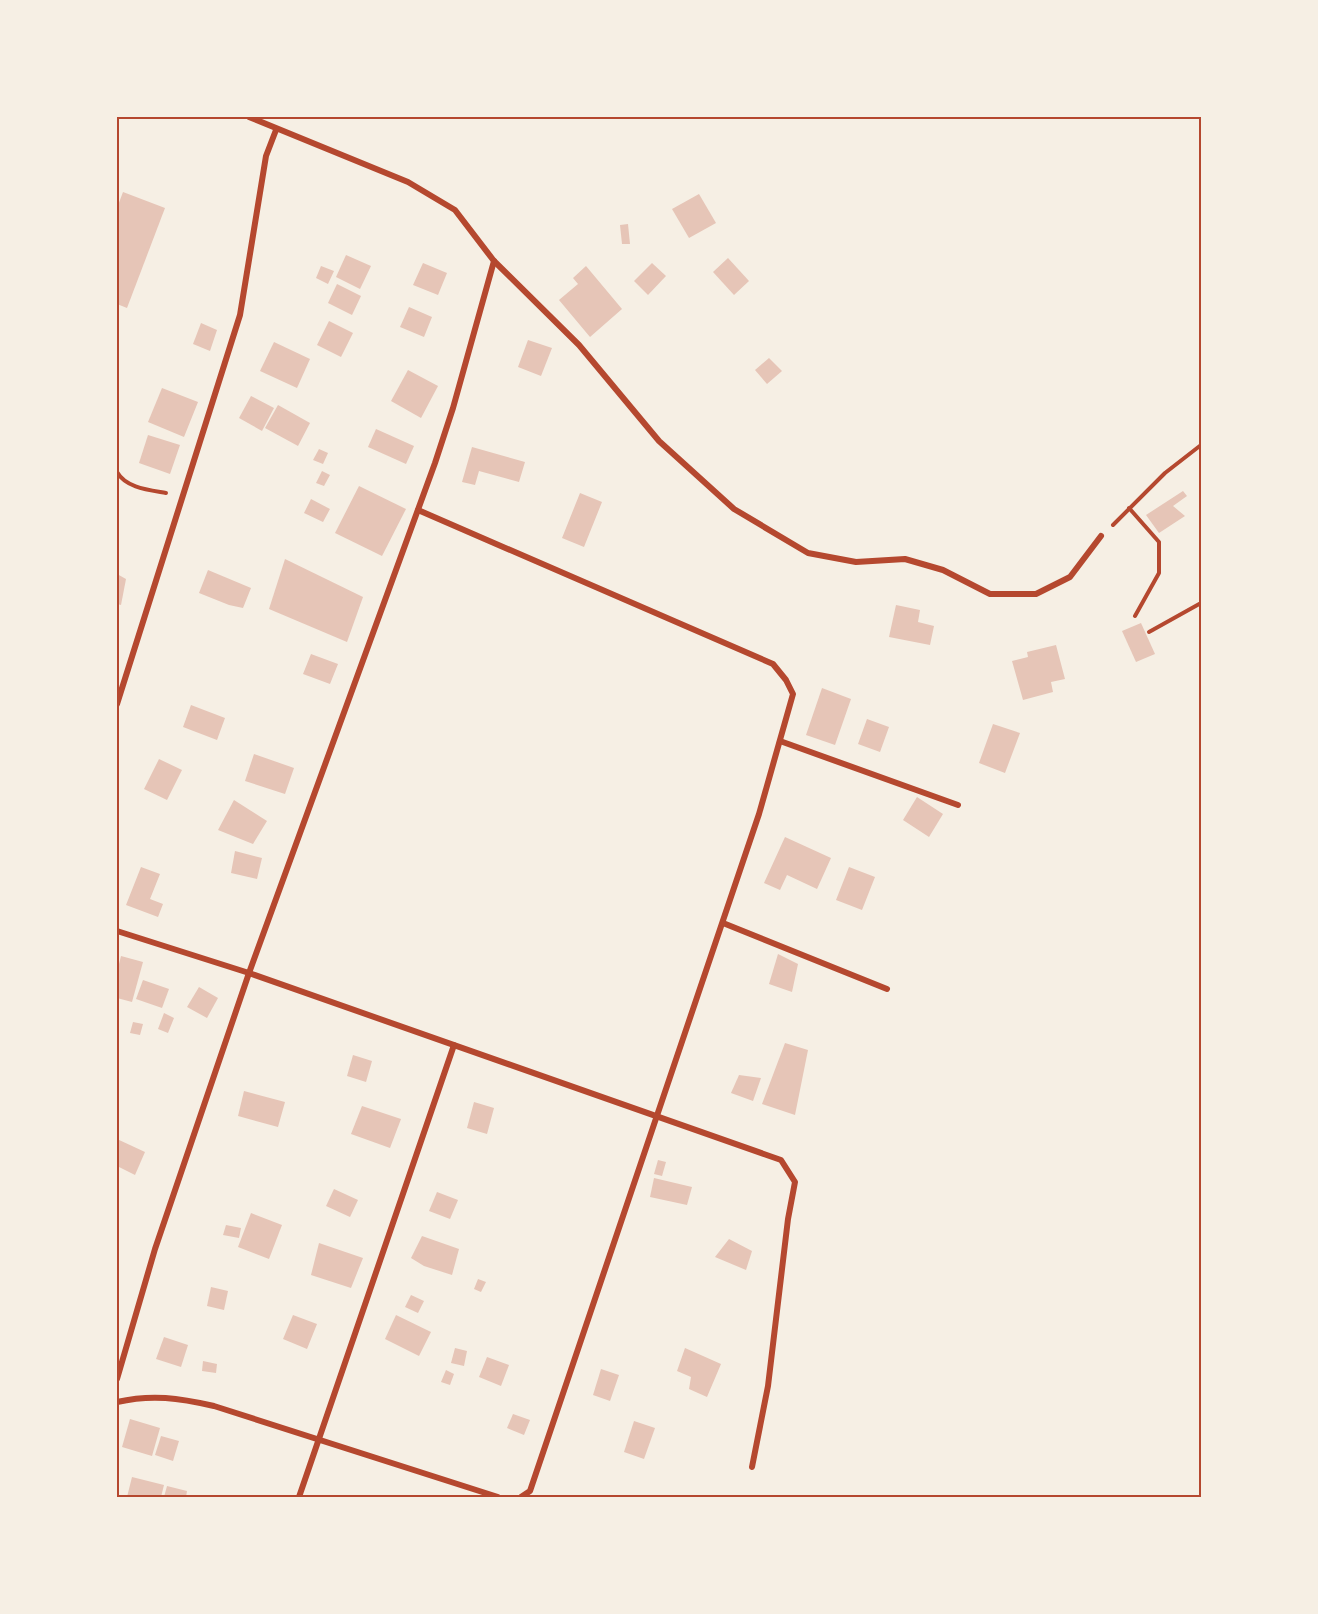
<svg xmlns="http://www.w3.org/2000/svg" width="1318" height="1614" viewBox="0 0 1318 1614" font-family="Manrope,sans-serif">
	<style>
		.building { fill: #e6c5b7 }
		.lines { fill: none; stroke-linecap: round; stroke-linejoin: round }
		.path { stroke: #b5482f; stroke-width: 4 }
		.minor { stroke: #b5482f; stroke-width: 6 }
		.neatline { fill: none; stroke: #b5482f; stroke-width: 2 }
	</style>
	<rect width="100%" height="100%" fill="#f6efe4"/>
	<g class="building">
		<polygon points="123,192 165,208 127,308 117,304 117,208"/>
		<polygon points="699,194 716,223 689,238 672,209"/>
		<polygon points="628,224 630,244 622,244 620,225"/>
		<polygon points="346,255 371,266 360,289 336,277"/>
		<polygon points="728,258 749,281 734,295 713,272"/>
		<polygon points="423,263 447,273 438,295 413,285"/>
		<polygon points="652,263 666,276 648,295 634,281"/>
		<polygon points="321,266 334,271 328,284 316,278"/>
		<polygon points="586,266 622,309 590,337 559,300 578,284 573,278"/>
		<polygon points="337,284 361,296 352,315 328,303"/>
		<polygon points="409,307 432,317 424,337 400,327"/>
		<polygon points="329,321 353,333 341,357 317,345"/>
		<polygon points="201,323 217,330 210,351 193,344"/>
		<polygon points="528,340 552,348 541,376 518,367"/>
		<polygon points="274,342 310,359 297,388 260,371"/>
		<polygon points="769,358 782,371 767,384 755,370"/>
		<polygon points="408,370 438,386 421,418 391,401"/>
		<polygon points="162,388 198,402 184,437 148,422"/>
		<polygon points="251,396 274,408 262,431 239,418"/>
		<polygon points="278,405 310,423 298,446 265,428"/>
		<polygon points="376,429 414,446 406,464 368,447"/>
		<polygon points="148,435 180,445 170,474 139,463"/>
		<polygon points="472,447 525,462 519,482 479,471 475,485 462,482"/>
		<polygon points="319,449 328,453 323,464 313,460"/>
		<polygon points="322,471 330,475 324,486 316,483"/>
		<polygon points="359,486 406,509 382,556 335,533"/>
		<polygon points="1183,491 1187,496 1173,506 1185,516 1159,533 1146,515"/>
		<polygon points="580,493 602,502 584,547 562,538"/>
		<polygon points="311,499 330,509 323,522 304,513"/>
		<polygon points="285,559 363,597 347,642 269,609"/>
		<polygon points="208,570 251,588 243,608 229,605 199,593"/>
		<polygon points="117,574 126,579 121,605 117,604"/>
		<polygon points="896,605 920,610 918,622 934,626 930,645 889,637"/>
		<polygon points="1141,623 1155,654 1136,662 1122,631"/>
		<polygon points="1056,645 1065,679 1051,682 1053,692 1023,700 1012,661 1028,657 1027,652"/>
		<polygon points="311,654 338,664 330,684 303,674"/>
		<polygon points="822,688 851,699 835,745 806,735"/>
		<polygon points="191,705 225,718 217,740 183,727"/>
		<polygon points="867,719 889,727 880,752 858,744"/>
		<polygon points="993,724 1020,733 1005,773 979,763"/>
		<polygon points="254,754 294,768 285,794 245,781"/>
		<polygon points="159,759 182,770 167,800 144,789"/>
		<polygon points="917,797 943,814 929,837 903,820"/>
		<polygon points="234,800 267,821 253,844 218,830"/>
		<polygon points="785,837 831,858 817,889 787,875 780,890 764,883"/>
		<polygon points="235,851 262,858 257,879 231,873"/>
		<polygon points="141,867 160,874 150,899 163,904 158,917 126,905"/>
		<polygon points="849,867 875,877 862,910 836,900"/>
		<polygon points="778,954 798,964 792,992 769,984"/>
		<polygon points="121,956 143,962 132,1002 117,998 117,972"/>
		<polygon points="143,980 169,989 162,1008 136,999"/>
		<polygon points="199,987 218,998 207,1018 187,1007"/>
		<polygon points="164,1013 174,1018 168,1033 158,1029"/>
		<polygon points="133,1022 143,1024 140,1035 130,1033"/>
		<polygon points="785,1043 808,1050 795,1115 762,1104"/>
		<polygon points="353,1055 372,1061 366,1082 347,1076"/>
		<polygon points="739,1075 761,1078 753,1101 731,1093"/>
		<polygon points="244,1091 285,1102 278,1127 238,1116"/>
		<polygon points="474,1102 494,1108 487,1134 467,1128"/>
		<polygon points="362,1106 401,1119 390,1148 351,1134"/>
		<polygon points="117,1139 145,1152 135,1175 117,1166"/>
		<polygon points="658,1160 666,1162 662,1176 654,1174"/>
		<polygon points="654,1178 692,1187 687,1205 650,1197"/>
		<polygon points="334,1189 358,1200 350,1217 326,1206"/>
		<polygon points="437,1192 458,1200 450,1219 429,1211"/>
		<polygon points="251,1213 282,1225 269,1259 238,1247"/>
		<polygon points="226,1225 241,1228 239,1238 223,1235"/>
		<polygon points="422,1236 459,1249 452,1275 424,1266 411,1258"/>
		<polygon points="729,1239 752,1251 746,1270 715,1257"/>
		<polygon points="319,1243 363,1258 351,1288 311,1275"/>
		<polygon points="478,1279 486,1282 481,1292 474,1289"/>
		<polygon points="211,1287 228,1291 224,1310 207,1306"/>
		<polygon points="411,1295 424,1301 418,1313 405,1307"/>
		<polygon points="293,1315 317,1324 307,1349 283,1339"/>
		<polygon points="396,1315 431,1332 419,1356 385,1339"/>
		<polygon points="164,1337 188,1345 181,1367 156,1359"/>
		<polygon points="455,1348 467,1351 464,1366 451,1363"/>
		<polygon points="685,1348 721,1364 707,1397 689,1389 691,1377 677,1371"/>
		<polygon points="487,1357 509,1365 501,1386 479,1377"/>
		<polygon points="203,1361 217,1364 216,1373 202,1371"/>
		<polygon points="601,1369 619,1375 610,1401 593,1395"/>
		<polygon points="446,1370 454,1374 450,1385 441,1382"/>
		<polygon points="513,1414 530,1420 524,1435 507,1428"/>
		<polygon points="130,1419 160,1428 152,1456 122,1447"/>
		<polygon points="634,1421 655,1428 644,1459 624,1452"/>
		<polygon points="161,1436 179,1441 173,1461 155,1455"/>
		<polygon points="132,1477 164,1485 161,1497 127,1497"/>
		<polygon points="167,1486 187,1491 186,1497 164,1497"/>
	</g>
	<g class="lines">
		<g class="path">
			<path d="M 117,472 C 126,488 149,490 166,493"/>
			<polyline points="1129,508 1159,542 1159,573 1135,616"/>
			<polyline points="1113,525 1165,473 1201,445"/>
			<polyline points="1149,632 1201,603"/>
		</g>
		<g class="minor">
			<polyline points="249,117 408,182 455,210 494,261 579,345 659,441 734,509 808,553 856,562 905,559 943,570 990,594 1036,594 1070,577 1101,536"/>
			<polyline points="418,510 773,664 786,680 793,694 759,814 530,1491 521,1497"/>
			<polyline points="117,704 240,315 266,156 276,130"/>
			<polyline points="780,741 958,805"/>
			<polyline points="723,923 887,989"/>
			<polyline points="117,931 249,973 781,1160 795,1182 788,1219 768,1386 752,1467"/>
			<polyline points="117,1379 155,1249 249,973 435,463 453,408 494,261"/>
			<path d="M 117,1402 C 152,1394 179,1398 214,1406 L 498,1497"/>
			<polyline points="299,1497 454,1045"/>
		</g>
	</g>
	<rect width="1318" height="1614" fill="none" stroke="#f6efe4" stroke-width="237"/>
	<rect x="118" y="118" width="1082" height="1378" class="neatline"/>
</svg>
